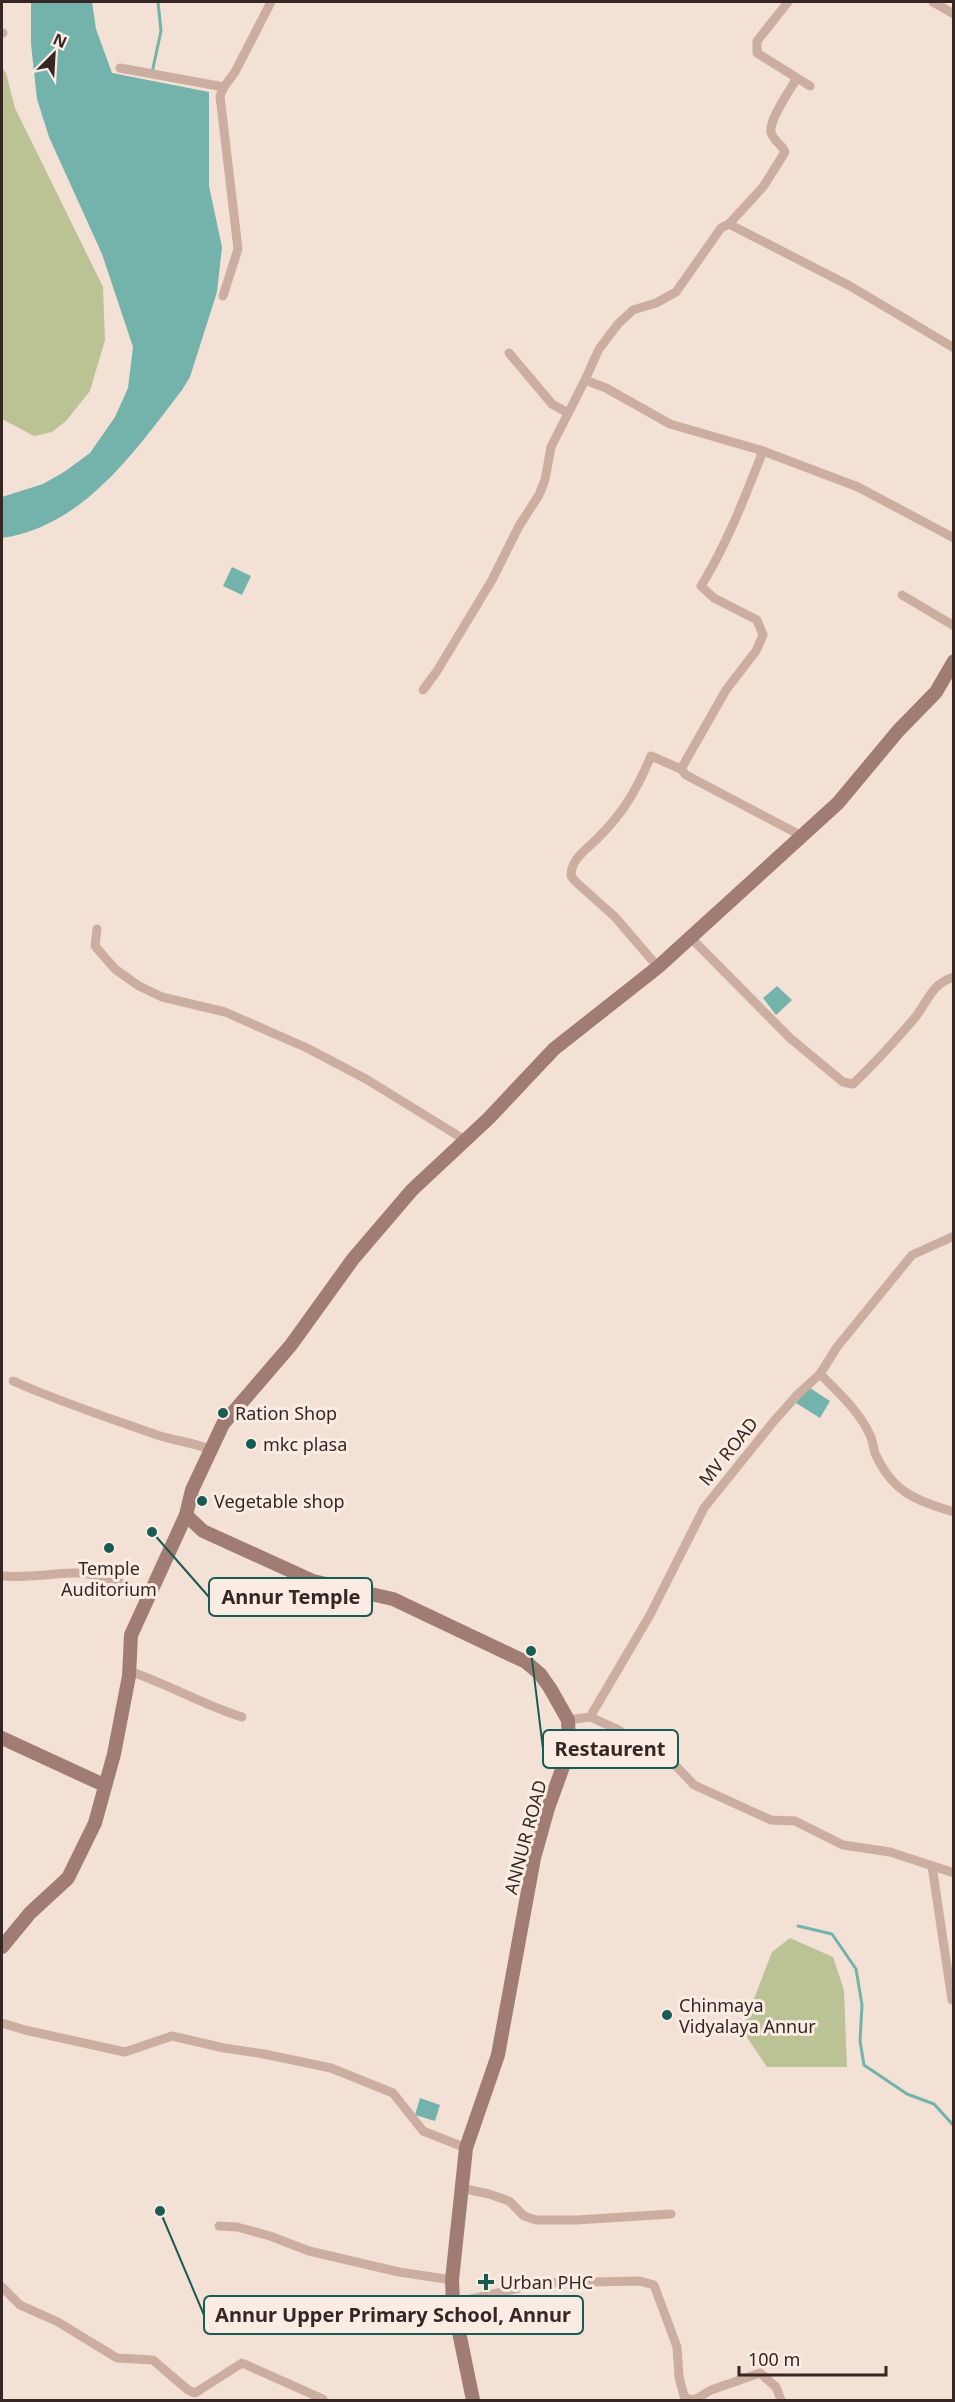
<svg xmlns="http://www.w3.org/2000/svg" width="955" height="2402" viewBox="0 0 955 2402" font-family="'Noto Sans',sans-serif">
	<style>
		.green { fill: #bbc395 }
		.water { fill: #73b3ab }
		.lines { fill: none; stroke-linecap: round; stroke-linejoin: round }
		.stream { stroke: #73b3ab; stroke-width: 3 }
		.street { stroke: #ccaea1; stroke-width: 9 }
		.secondary { stroke: #a07c73; stroke-width: 14 }
		.poi-dot { fill: #175b54; stroke: #fbece3; stroke-width: 2 }
		.labels { text-anchor: middle; dominant-baseline: central; stroke-width: 6; stroke-linejoin: round; paint-order: stroke }
		.poi-label { font-size: 18px; fill: #362725; stroke: #fbece3; text-anchor: start }
		.street-label { font-size: 18px; fill: #362725; stroke: #fbece3 }
		.leader { fill: none; stroke: #175b54; stroke-width: 2 }
		.callout-dot { fill: #175b54; stroke: #fbece3; stroke-width: 2 }
		.callout { fill: #fbece3; stroke: #175b54; stroke-width: 2 }
		.callout-label { font-size: 20px; text-anchor: middle; font-weight: bold; fill: #362725 }
	</style>
	<rect width="100%" height="100%" fill="#f3e1d6"/>
	<g class="green">
		<polygon points="2,67 6,73 15,108 103,287 105,340 90,391 66,421 52,432 34,436 2,419"/>
		<polygon points="790,1938 833,1957 844,1990 847,2067 767,2067 742,2030 772,1952"/>
	</g>
	<g class="water">
		<path d="M 31,2 L 92,2 L 96,29 L 112,73 L 209,92 L 209,186 L 222,247 L 217,292 L 190,377 L 182,390 C 135,451 84,526 2,538 L 2,497 L 43,484 L 64,472 L 90,453 L 115,417 L 128,388 L 133,347 L 102,254 L 49,137 L 37,99 L 31,44 Z"/>
		<polygon points="232,567 251,576 242,595 223,586"/>
		<polygon points="777,986 792,1000 776,1015 763,998"/>
		<polygon points="807,1386 830,1401 820,1418 796,1403"/>
		<polygon points="420,2098 440,2105 435,2121 415,2115"/>
	</g>
	<g class="lines">
		<g class="stream">
			<polyline points="152,73 161,31 158,2"/>
			<polyline points="798,1926 832,1934 856,1969 862,2005 860,2041 864,2065 907,2094 934,2104 954,2126"/>
		</g>
		<g class="street">
			<polyline points="788,2 757,41 757,53 810,86"/>
			<polyline points="933,2 954,14"/>
			<polyline points="2,33 3,33"/>
			<polyline points="120,68 224,87"/>
			<path d="M 729,224 L 763,187 L 785,152 C 782,144 773,141 771,132 C 769,119 790,91 796,79"/>
			<polyline points="223,296 238,249 220,96 224,87 235,72 271,2"/>
			<polyline points="509,353 552,404 568,413"/>
			<polyline points="585,380 599,349 618,324 633,310 656,303 676,292 721,228 729,224 850,286 954,348"/>
			<path d="M 763,451 C 745,497 727,544 701,586 L 714,598 L 757,620 L 763,635 L 756,651 L 726,690 L 681,769 L 686,775 L 802,836"/>
			<polyline points="902,595 954,626"/>
			<polyline points="423,690 437,671 492,580 519,526 539,495 545,480 551,447 585,380 606,388 670,424 763,451 858,487 954,538"/>
			<polyline points="97,929 95,946 115,969 139,986 162,997 225,1012 307,1048 366,1079 465,1140"/>
			<path d="M 691,938 L 790,1038 L 843,1082 L 853,1084 C 874,1064 894,1042 913,1020 C 927,1004 931,983 954,977"/>
			<path d="M 658,967 L 615,917 L 576,882 L 571,876 C 571,859 586,850 597,839 C 624,812 636,791 651,756 L 681,769"/>
			<polyline points="820,1374 837,1347 912,1255 954,1236"/>
			<path d="M 13,1381 C 60,1402 109,1418 157,1435 C 175,1441 193,1442 211,1450"/>
			<path d="M 2,1576 C 26,1578 48,1574 72,1573 C 99,1572 125,1585 149,1595"/>
			<path d="M 129,1671 C 168,1684 203,1705 242,1717"/>
			<polyline points="590,1717 617,1729 677,1767 694,1785 771,1820 795,1821 843,1845 890,1852 954,1873"/>
			<path d="M 568,1720 L 590,1717 L 650,1615 L 704,1508 L 774,1421 L 798,1394 L 820,1374 C 837,1391 860,1412 870,1435 C 873,1441 873,1447 875,1453 C 892,1492 915,1500 954,1512"/>
			<polyline points="932,1866 952,2000"/>
			<polyline points="2,2023 25,2030 125,2052 172,2036 224,2048 264,2054 331,2068 393,2093 423,2131 466,2148"/>
			<polyline points="461,2188 489,2194 509,2201 524,2216 536,2220 576,2220 671,2214"/>
			<polyline points="219,2226 237,2227 270,2236 309,2251 399,2272 452,2280"/>
			<polyline points="2,2287 20,2305 58,2322 117,2358 153,2360 188,2390 195,2393 242,2363 323,2399 323,2400"/>
			<polyline points="453,2303 542,2283 640,2281 654,2285 677,2347 679,2377 684,2396 690,2400 696,2399 711,2390 760,2373 776,2387 781,2400"/>
		</g>
		<g class="secondary">
			<polyline points="186,1515 203,1531 313,1581 393,1599 526,1662 540,1674 550,1688 568,1720 569,1742 568,1753 548,1808 534,1858 498,2055 466,2148 452,2280 453,2303 473,2400"/>
			<polyline points="2,1738 104,1785"/>
			<polyline points="2,1947 30,1913 68,1878 95,1823 114,1754 129,1676 131,1635 186,1515 192,1490 223,1424 291,1345 353,1259 412,1190 489,1118 554,1049 658,967 838,803 898,731 936,692 954,661"/>
		</g>
	</g>
	<g class="poi-dot">
		<circle cx="223" cy="1413" r="6"/>
		<circle cx="251" cy="1444" r="6"/>
		<circle cx="202" cy="1501" r="6"/>
		<circle cx="109" cy="1548" r="6"/>
		<circle cx="667" cy="2015" r="6"/>
		<path d="M483 2273h6v6h6v6h-6v6h-6v-6h-6v-6h6z"/>
	</g>
	<g class="labels">
		<g class="poi-label">
			<text x="235" y="1413">Ration Shop</text>
			<text x="263" y="1444">mkc plasa</text>
			<text x="214" y="1501">Vegetable shop</text>
			<text x="109" y="1568" text-anchor="middle">Temple<tspan x="109" dy="21">Auditorium</tspan></text>
			<text x="679" y="2005">Chinmaya<tspan x="679" dy="21">Vidyalaya Annur</tspan></text>
			<text x="500" y="2282">Urban PHC</text>
		</g>
		<g class="street-label">
			<text transform="translate(728 1451) rotate(-51)">MV ROAD</text>
			<text transform="translate(525 1837) rotate(-75)">ANNUR ROAD</text>
		</g>
	</g>
	<path class="leader" d="M152 1532L209 1597M531 1651L543 1749M160 2211L204 2315"/>
	<g class="callout-dot">
		<circle cx="152" cy="1532" r="6"/>
		<circle cx="531" cy="1651" r="6"/>
		<circle cx="160" cy="2211" r="6"/>
	</g>
	<g class="callout">
		<rect x="209" y="1578" width="163" height="38" rx="6"/>
		<rect x="543" y="1730" width="135" height="38" rx="6"/>
		<rect x="204" y="2296" width="379" height="38" rx="6"/>
	</g>
	<g class="callout-label">
		<text x="291" y="1604">Annur Temple</text>
		<text x="610" y="1756">Restaurent</text>
		<text x="393" y="2322">Annur Upper Primary School, Annur</text>
	</g>
	<rect width="955" height="2402" fill="none" stroke="#362725" stroke-width="6"/>
	<g transform="translate(54 54) rotate(24)" stroke="#fbece3" stroke-width="4.5" paint-order="stroke">
	<path d="M0-4.5L10 22L0 15L-10 22Z" fill="#362725"/>
	<text y="-9" font-size="16" font-weight="bold" text-anchor="middle" fill="#362725">N</text>
	</g>
	<path d="M739 2366v9h147v-9" fill="none" stroke="#362725" stroke-width="3"/>
	<text x="748" y="2366" font-size="18" fill="#362725" stroke="#fbece3" stroke-width="4.5" paint-order="stroke">100 m</text>
</svg>
